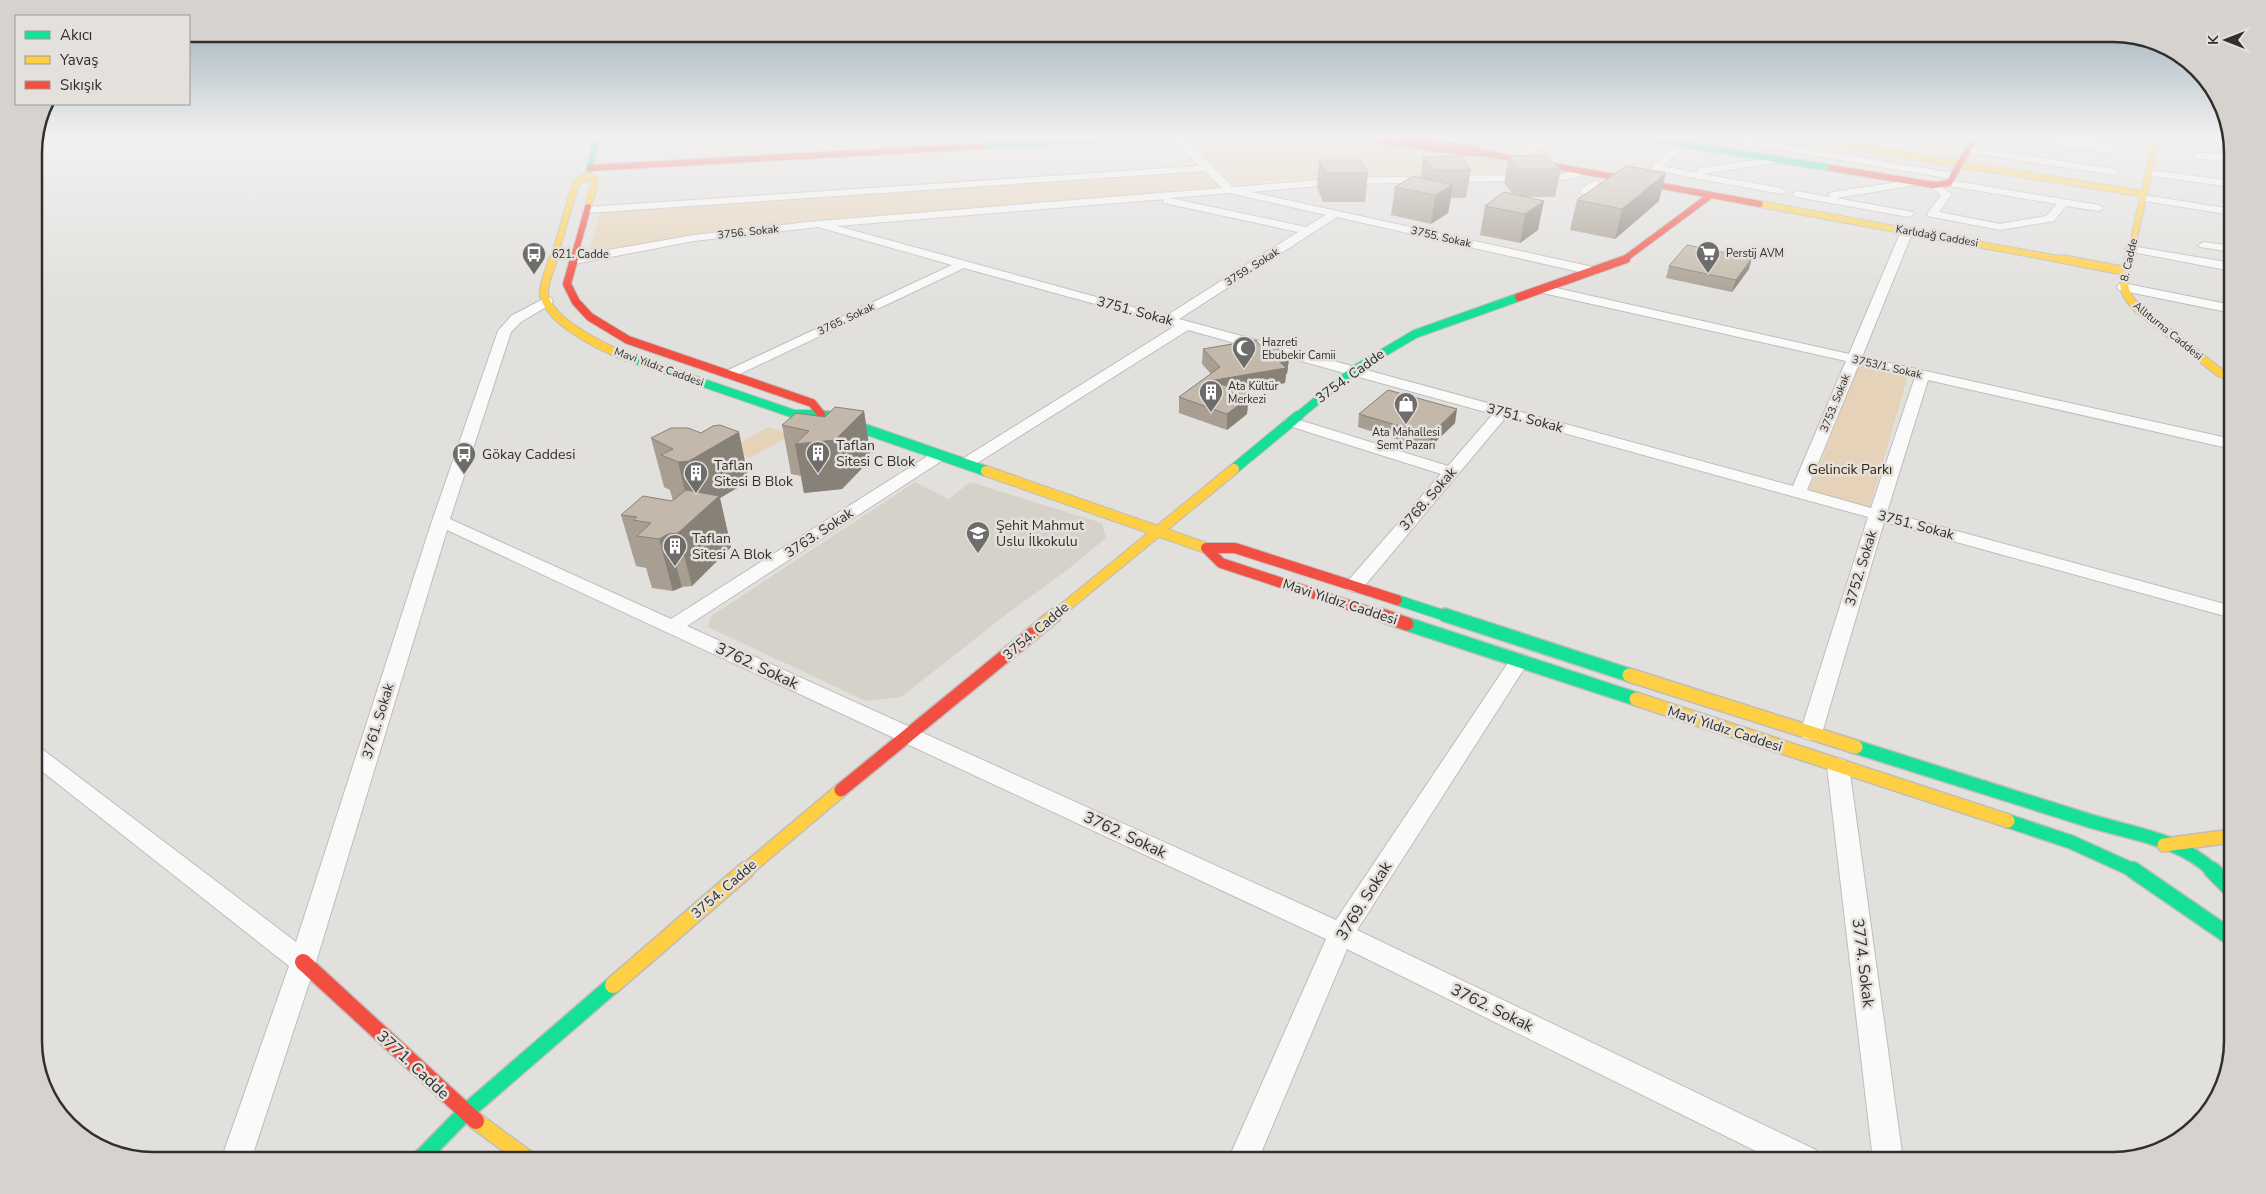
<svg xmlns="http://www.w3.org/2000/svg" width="2266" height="1194" viewBox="0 0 2266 1194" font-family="'Nunito Sans',sans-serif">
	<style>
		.built { fill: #d6d2ca }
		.green { fill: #e6d2b8 }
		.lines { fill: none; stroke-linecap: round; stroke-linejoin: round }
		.street-casing { stroke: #bfbdbb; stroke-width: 2 }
		.fast-far4-casing { stroke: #bfbdbb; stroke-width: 8 }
		.fast-far3-casing { stroke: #bfbdbb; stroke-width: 10 }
		.fast-far2-casing { stroke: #bfbdbb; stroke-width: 12 }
		.fast-far1-casing { stroke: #bfbdbb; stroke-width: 16 }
		.fast-casing { stroke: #bfbdbb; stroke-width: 19 }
		.slow-far4-casing { stroke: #bfbdbb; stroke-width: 8 }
		.slow-far3-casing { stroke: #bfbdbb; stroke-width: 10 }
		.slow-far2-casing { stroke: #bfbdbb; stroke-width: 12 }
		.slow-far1-casing { stroke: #bfbdbb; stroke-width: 16 }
		.slow-casing { stroke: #bfbdbb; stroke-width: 19 }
		.jam-far4-casing { stroke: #bfbdbb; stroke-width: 8 }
		.jam-far3-casing { stroke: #bfbdbb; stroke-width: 10 }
		.jam-far2-casing { stroke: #bfbdbb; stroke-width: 12 }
		.jam-far1-casing { stroke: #bfbdbb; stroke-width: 16 }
		.jam-casing { stroke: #bfbdbb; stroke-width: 19 }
		.street { fill: #fbfafa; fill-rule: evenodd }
		.fast-far4 { stroke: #16e098; stroke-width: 6 }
		.fast-far3 { stroke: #16e098; stroke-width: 8 }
		.fast-far2 { stroke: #16e098; stroke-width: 10 }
		.fast-far1 { stroke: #16e098; stroke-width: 13 }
		.fast { stroke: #16e098; stroke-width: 16 }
		.slow-far4 { stroke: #ffcf43; stroke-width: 6 }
		.slow-far3 { stroke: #ffcf43; stroke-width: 8 }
		.slow-far2 { stroke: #ffcf43; stroke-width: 10 }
		.slow-far1 { stroke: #ffcf43; stroke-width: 13 }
		.slow { stroke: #ffcf43; stroke-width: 16 }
		.jam-far4 { stroke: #f24e42; stroke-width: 6 }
		.jam-far3 { stroke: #f24e42; stroke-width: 8 }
		.jam-far2 { stroke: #f24e42; stroke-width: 10 }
		.jam-far1 { stroke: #f24e42; stroke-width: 13 }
		.jam { stroke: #f24e42; stroke-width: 16 }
		.wall { fill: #a89e92 }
		.shaded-wall { fill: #888177 }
		.building { fill: #c3b8aa; stroke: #888177 }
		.labels { text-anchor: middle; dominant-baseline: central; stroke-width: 5; stroke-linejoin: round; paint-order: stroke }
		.far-street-label { font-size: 11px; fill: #302f2d; stroke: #e4e0db }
		.far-poi-label { font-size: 11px; fill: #302f2d; stroke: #e4e0db; text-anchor: start }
		.street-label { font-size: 14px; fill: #302f2d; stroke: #e4e0db }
		.poi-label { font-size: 14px; fill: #302f2d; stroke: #e4e0db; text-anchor: start }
		.park-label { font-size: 14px; fill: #3b2608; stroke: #e4e0db }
		.near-street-label { font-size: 16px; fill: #302f2d; stroke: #e4e0db }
		.rim { fill: none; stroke: #302f2d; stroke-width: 2.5 }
	</style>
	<rect width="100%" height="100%" fill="#e2e0dd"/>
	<polygon class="built" points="915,482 949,499 970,482 1102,523 1106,538 1066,571 1008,613 901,697 866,701 708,627 711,616"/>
	<g class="green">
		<polygon points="1201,137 1303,137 1340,140 1424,149 1511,163 1536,173 1360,175 1235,183 1187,138"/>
		<polygon points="1205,169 1223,187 798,223 695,235 588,254 600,211 779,201"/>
		<polygon points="1859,365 1908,375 1870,507 1809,491"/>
		<polygon points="768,427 791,435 750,458 728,450"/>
	</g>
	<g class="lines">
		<g class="street-casing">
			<g id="street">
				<polygon points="865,137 875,137 880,152 878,154 872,154"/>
				<polygon points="969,137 978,137 984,147 982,149 976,149"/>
				<path d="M 1172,137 L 1182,137 L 1233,187 L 1341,178 L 1562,174 L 1572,172 L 1580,168 L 1584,169 L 1585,171 L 1579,177 L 1562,180 L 1341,184 L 1251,192 L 1593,267 L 1599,271 L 1597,274 L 1593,275 L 1337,217 L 1179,319 L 1793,486 L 1846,361 L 1543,293 L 1537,289 L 1543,285 L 1849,354 L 1901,231 L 1907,228 L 1911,229 L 1913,231 L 1862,357 L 2232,439 L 2232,449 L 1928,380 L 1887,512 L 2232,606 L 2232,618 L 1884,522 L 1822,733 L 1819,738 L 1811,740 L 1803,738 L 1800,733 L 1868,517 L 1506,417 L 1361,590 L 1354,592 L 1347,590 L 1345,586 L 1347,582 L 1441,474 L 1286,425 L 1283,422 L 1286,419 L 1296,419 L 1448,466 L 1493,414 L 1188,330 L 971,467 L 959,467 L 957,464 L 959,461 L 1175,326 L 964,268 L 729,379 L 722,375 L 724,372 L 952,265 L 818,227 L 694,241 L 574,264 L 568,260 L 574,256 L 694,235 L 818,221 L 1222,188 L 1205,171 L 587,213 L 582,210 L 587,207 L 1199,166 ZM 1230,193 L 1326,215 L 1306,227 L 1170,198 ZM 1165,199 L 1163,201 L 1164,203 L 1298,232 L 1166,316 L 837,226 ZM 1859,364 L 1915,377 L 1871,508 L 1807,490 Z"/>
				<polygon points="1450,137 1460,137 1452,143 1447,140"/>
				<polygon points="1544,137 1555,137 1529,155 1523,155 1523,151"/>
				<polygon points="1715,137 1738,137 1953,173 1958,176 1953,179 1719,140"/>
				<path d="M 2012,137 L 2055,140 L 2057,137 C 2070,137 2101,136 2112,144 L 2111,150 L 2106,153 L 2016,140 Z"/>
				<polygon points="1683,141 1688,144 1686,146 1663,166 1698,173 1698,169 1702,168 1777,157 1780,158 1780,162 1703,174 1781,188 1786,191 1781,194 1652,170 1652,166"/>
				<polygon points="1969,147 2114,169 2119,172 2114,175 1966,152 1964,150"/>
				<polygon points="2197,153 2232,153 2232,162 2194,158 2194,154"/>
				<polygon points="2149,170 2232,181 2232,187 2145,175 2145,171"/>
				<path d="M 1595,180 L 1600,183 C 1596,189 1588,195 1580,193 L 1580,189 Z"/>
				<polygon points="1912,180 1917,183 1916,185 1836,198 1913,212 1914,214 1909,217 1797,197 1792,194 1797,191 1829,197 1829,193 1833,192"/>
				<polygon points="1948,180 2099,205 2104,208 2099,211 2066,206 2054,221 2000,230 1928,216 1927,214 1941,195 1929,185 1934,182 1952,194 1939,212 2000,224 2046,216 2057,204 1944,185 1943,183"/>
				<polygon points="2143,195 2232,209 2232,215 2139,200 2139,196"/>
				<polygon points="2204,242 2232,246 2232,252 2200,247 2198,245"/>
				<polygon points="2131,246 2232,263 2232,271 2127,251 2125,249"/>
				<polygon points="2123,283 2232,305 2232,313 2119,290 2117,287 2119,284"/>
				<polygon points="547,297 551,298 553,301 551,304 521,322 511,332 450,519 671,619 934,452 946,452 948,455 946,458 687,626 1336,920 1512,657 1519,655 1526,657 1529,661 1357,930 1816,1150 1820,1160 1774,1160 1347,949 1258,1160 1228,1160 1326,939 447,530 316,962 251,1160 221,1160 289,966 34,765 34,746 42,749 296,942 432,521 498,331 511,316"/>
				<polygon points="1838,758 1846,761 1849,766 1903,1160 1873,1160 1827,766 1830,761"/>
			</g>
		</g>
		<g class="fast-far4-casing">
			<g id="fast-far4">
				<polyline points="1640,137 1831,168"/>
				<polyline points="982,146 1146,137"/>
				<polyline points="588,175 597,137"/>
			</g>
		</g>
		<g class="fast-far3-casing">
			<g id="fast-far3">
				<polyline points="622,355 794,414 821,414 830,417"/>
				<polyline points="1297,417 1354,370 1415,334 1519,297"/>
			</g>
		</g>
		<g class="fast-far2-casing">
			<g id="fast-far2">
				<polyline points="827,416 986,471"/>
				<polyline points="1234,469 1298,416"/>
				<polyline points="1397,600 1449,617"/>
			</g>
		</g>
		<g class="fast-far1-casing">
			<g id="fast-far1">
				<polyline points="1445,615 1629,675"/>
				<polyline points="1407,624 1636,699"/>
				<path d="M 1856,747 C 1932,771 2008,795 2084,819 C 2127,833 2180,838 2213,871"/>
				<polyline points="2008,821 2071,842 2135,871"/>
			</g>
		</g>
		<g class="fast-casing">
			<g id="fast">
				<polyline points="2133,870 2232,938"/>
				<polyline points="2212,870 2232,890"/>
				<polyline points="419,1160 465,1113 613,985"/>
			</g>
		</g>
		<g class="slow-far4-casing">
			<g id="slow-far4">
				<polyline points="1793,137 2144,194"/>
				<polyline points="1760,204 2069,261"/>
				<polyline points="553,261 576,183 588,175 595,181 588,207"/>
				<polyline points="2129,261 2155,145"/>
			</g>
		</g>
		<g class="slow-far3-casing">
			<g id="slow-far3">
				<path d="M 553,259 C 550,269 545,280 544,290 C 542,318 600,346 622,355"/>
				<polyline points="2062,259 2125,271"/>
				<path d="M 2129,259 C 2124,282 2119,288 2136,307 L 2219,372 L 2232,377"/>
			</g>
		</g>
		<g class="slow-far2-casing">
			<g id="slow-far2">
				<polyline points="986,471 1206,548"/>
				<polyline points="1053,617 1234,469"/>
			</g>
		</g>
		<g class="slow-far1-casing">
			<g id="slow-far1">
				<polyline points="1032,634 1055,615"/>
				<polyline points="1629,675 1856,747"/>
				<polyline points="1636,699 2008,821"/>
				<polyline points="2164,845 2232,836"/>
				<polyline points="745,871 841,790"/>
			</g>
		</g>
		<g class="slow-casing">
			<g id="slow">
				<polyline points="613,985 746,870"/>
				<polyline points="476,1121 529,1160"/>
			</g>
		</g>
		<g class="jam-far4-casing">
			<g id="jam-far4">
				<polyline points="1356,137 1470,153 1483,153 1475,149 1401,137"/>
				<polyline points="1483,153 1760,204"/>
				<polyline points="590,168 982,146"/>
				<polyline points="1831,168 1934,185 1949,183 1975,137"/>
				<polyline points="573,261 588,207"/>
				<polyline points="1622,261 1711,195"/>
			</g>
		</g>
		<g class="jam-far3-casing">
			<g id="jam-far3">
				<polyline points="574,259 567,284 576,302 590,317 628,340 812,403 821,414"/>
				<polyline points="1519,297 1626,259"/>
			</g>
		</g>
		<g class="jam-far2-casing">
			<polyline id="jam-far2" points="1385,617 1221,563 1206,548 1235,548 1397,600"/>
		</g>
		<g class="jam-far1-casing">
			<g id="jam-far1">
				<polyline points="1381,615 1407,624"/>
				<polyline points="841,790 1032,634"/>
			</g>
		</g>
		<g class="jam-casing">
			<polyline id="jam" points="303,962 476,1121"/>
		</g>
		<use href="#street" class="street"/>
		<use href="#fast-far4" class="fast-far4"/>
		<use href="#fast-far3" class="fast-far3"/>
		<use href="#fast-far2" class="fast-far2"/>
		<use href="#fast-far1" class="fast-far1"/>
		<use href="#fast" class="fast"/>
		<use href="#slow-far4" class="slow-far4"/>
		<use href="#slow-far3" class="slow-far3"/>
		<use href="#slow-far2" class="slow-far2"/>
		<use href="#slow-far1" class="slow-far1"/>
		<use href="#slow" class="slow"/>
		<use href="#jam-far4" class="jam-far4"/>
		<use href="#jam-far3" class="jam-far3"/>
		<use href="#jam-far2" class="jam-far2"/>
		<use href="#jam-far1" class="jam-far1"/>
		<use href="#jam" class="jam"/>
	</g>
	<g class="wall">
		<polygon points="1509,156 1561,169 1555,197 1526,197 1538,230 1520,243 1480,235 1485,206 1513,194 1504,183"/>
		<polygon points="1423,157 1471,170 1466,198 1451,198 1448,213 1431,224 1391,215 1395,187 1421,178"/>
		<polygon points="1319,160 1368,173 1365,202 1323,202 1317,188"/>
		<polygon points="1577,200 1659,201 1615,239 1570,230"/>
		<polygon points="1669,266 1749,269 1732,292 1666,278"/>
		<polygon points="1261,346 1289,358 1287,374 1286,374 1285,383 1243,391 1249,392 1247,414 1227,430 1179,413 1179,397 1211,374 1202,364 1203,349"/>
		<polygon points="864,411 871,459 842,489 804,493 801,476 791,474 782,425 825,417"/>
		<polygon points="1359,414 1455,423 1428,449 1358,427"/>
		<polygon points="651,438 749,481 720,498 731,547 692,586 682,587 673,591 652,588 646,568 636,566 621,515 673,501 670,490 664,487"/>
	</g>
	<g class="shaded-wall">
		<polygon points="1666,173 1659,201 1615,239 1622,209"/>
		<polygon points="1453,185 1448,213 1431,224 1435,195"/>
		<polygon points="1544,201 1538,230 1520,243 1525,214"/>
		<polygon points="1752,258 1749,269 1732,292 1736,280"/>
		<polygon points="1289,358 1287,374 1286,374 1285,383 1208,396 1209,381 1278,360"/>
		<polygon points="1249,392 1247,414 1227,430 1227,414 1243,397"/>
		<polygon points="1457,409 1455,423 1428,449 1430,435"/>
		<polygon points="864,411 871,459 842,489 804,493 795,444"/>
		<polygon points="739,432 749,481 720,498 731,547 692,586 678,533 690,512 678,462"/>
		<polygon points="668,534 682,587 673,591 659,539"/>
	</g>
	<g class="building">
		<polygon points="1544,155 1561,169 1520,169 1509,156"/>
		<polygon points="1461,156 1471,170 1433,170 1423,157"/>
		<polygon points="1319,160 1360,160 1368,173 1326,173"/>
		<polygon points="1626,166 1666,173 1622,209 1577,200"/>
		<polygon points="1413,176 1453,185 1435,195 1395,187"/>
		<polygon points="1504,192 1544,201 1525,214 1485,206"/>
		<polygon points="1687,245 1752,258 1736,280 1669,266"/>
		<polygon points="1256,340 1261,346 1273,344 1289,358 1278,360 1286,368 1209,381 1249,392 1243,397 1248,398 1227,414 1179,397 1220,367 1203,349"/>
		<polygon points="1388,390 1457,409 1430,435 1359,414"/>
		<polygon points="835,407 864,411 835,440 795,444 809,431 782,425 796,413 825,417"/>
		<polygon points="720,425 739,432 689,461 678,462 661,455 673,449 651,438 671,428 688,428 701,433 713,426"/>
		<polygon points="686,490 719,496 678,533 668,534 659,539 637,536 651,523 633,520 637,517 621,515 643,496 672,501"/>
	</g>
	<linearGradient id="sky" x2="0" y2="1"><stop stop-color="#99acb8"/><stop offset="0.45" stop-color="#f2f1f0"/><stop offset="1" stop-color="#f2f1f0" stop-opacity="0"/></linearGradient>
	<rect width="2266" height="304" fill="url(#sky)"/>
	<defs>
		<g id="supermarket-pin" transform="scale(1.25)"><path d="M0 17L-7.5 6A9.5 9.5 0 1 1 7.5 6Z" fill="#6e6d6b" stroke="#e4e0db"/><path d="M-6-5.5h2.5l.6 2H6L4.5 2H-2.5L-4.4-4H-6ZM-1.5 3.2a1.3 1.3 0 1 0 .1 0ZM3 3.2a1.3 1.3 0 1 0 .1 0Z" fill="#fff"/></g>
		<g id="bus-pin" transform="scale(1.25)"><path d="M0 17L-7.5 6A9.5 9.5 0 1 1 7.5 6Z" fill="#6e6d6b" stroke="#e4e0db"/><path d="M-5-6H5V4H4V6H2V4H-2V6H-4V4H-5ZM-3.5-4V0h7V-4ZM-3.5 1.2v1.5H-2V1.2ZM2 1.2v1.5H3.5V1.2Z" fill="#fff"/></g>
		<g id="mosque-pin" transform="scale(1.25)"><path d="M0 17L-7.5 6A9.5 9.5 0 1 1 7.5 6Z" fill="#6e6d6b" stroke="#e4e0db"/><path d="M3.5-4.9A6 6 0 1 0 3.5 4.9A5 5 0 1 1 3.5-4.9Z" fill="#fff"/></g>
		<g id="building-pin" transform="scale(1.25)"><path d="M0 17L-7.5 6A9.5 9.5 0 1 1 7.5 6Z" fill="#6e6d6b" stroke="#e4e0db"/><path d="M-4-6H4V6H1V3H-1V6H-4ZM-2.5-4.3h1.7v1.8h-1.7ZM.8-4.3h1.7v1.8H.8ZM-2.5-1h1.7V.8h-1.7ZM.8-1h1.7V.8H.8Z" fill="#fff"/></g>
		<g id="shop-pin" transform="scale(1.25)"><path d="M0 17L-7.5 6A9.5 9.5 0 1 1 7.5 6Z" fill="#6e6d6b" stroke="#e4e0db"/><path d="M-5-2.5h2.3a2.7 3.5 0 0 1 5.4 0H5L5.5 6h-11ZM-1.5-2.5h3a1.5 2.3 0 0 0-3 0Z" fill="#fff"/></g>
		<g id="school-pin" transform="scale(1.25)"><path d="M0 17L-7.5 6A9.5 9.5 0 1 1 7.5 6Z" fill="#6e6d6b" stroke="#e4e0db"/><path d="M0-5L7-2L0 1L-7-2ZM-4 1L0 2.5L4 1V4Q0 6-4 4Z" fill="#fff"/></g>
	</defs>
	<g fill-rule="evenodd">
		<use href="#supermarket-pin" x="1708" y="253"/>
		<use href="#bus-pin" x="534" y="254"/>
		<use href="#mosque-pin" x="1244" y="348"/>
		<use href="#building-pin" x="1211" y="392"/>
		<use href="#shop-pin" x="1406" y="404"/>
		<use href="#building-pin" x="818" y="453"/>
		<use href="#bus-pin" x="464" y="454"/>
		<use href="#building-pin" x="696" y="473"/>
		<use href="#school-pin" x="978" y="533"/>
		<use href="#building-pin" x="675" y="546"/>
	</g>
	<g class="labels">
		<g class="far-street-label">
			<text transform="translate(748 232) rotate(-6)">3756. Sokak</text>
			<text transform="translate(1937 236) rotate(10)">Karlıdağ Caddesi</text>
			<text transform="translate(1441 237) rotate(13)">3755. Sokak</text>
			<text transform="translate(2129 260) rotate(-77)">8. Cadde</text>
			<text transform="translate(1252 267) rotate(-32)">3759. Sokak</text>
			<text transform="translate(846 319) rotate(-25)">3765. Sokak</text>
			<text transform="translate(2168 331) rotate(39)">Allıturna Caddesi</text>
			<text transform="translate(659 367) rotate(20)">Mavi Yıldız Caddesi</text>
			<text transform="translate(1887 367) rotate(13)">3753/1. Sokak</text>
			<text transform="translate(1835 403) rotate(-68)">3753. Sokak</text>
		</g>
		<g class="far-poi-label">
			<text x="1726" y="253">Perstij AVM</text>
			<text x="552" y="254">621. Cadde</text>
			<text x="1262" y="342">Hazreti<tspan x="1262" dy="13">Ebubekir Camii</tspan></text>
			<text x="1228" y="386">Ata Kültür<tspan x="1228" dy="13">Merkezi</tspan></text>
			<text x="1406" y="432" text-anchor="middle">Ata Mahallesi<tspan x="1406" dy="13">Semt Pazarı</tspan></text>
		</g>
		<g class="street-label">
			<text transform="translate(1135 311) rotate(15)">3751. Sokak</text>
			<text transform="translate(1350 376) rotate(-36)">3754. Cadde</text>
			<text transform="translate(1525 418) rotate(15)">3751. Sokak</text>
			<text transform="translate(1428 499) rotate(-49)">3768. Sokak</text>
			<text transform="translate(1916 525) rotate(15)">3751. Sokak</text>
			<text transform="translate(819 533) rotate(-33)">3763. Sokak</text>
			<text transform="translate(1861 568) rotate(-73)">3752. Sokak</text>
			<text transform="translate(1340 602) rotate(18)">Mavi Yıldız Caddesi</text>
			<text transform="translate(1036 631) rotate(-40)">3754. Cadde</text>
			<text transform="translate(378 721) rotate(-73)">3761. Sokak</text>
			<text transform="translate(1725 729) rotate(18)">Mavi Yıldız Caddesi</text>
			<text transform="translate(724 889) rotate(-41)">3754. Cadde</text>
		</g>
		<g class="poi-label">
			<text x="836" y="445">Taflan<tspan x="836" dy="16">Sitesi C Blok</tspan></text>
			<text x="482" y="454">Gökay Caddesi</text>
			<text x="714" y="465">Taflan<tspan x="714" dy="16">Sitesi B Blok</tspan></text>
			<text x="996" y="525">Şehit Mahmut<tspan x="996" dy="16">Uslu İlkokulu</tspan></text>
			<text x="692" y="538">Taflan<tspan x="692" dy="16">Sitesi A Blok</tspan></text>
		</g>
		<g class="park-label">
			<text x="1850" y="469">Gelincik Parkı</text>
		</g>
		<g class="near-street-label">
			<text transform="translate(757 666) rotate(25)">3762. Sokak</text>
			<text transform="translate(1125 835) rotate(25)">3762. Sokak</text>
			<text transform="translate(1364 901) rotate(-58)">3769. Sokak</text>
			<text transform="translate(1863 963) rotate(83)">3774. Sokak</text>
			<text transform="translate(1492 1008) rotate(26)">3762. Sokak</text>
			<text transform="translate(413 1065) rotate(43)">3771. Cadde</text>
		</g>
	</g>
	<path d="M0 0H2266V1194H0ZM153 42H2113A111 111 0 0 1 2224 153V1041A111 111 0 0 1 2113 1152H153A111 111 0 0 1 42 1041V153A111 111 0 0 1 153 42Z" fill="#d6d2cd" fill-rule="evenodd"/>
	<path class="rim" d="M153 42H2113A111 111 0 0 1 2224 153V1041A111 111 0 0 1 2113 1152H153A111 111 0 0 1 42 1041V153A111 111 0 0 1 153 42Z"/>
	<rect x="15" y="15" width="175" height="90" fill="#e4e0db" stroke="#9c9995"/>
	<rect x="25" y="31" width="25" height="8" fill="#16e098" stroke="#9c9995"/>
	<text x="60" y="40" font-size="15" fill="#302f2d">Akıcı</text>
	<rect x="25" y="56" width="25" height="8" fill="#ffcf43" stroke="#9c9995"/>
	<text x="60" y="65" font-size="15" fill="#302f2d">Yavaş</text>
	<rect x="25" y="81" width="25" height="8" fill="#f24e42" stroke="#9c9995"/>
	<text x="60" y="90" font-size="15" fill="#302f2d">Sıkışık</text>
	<g transform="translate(2226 40) rotate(270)" stroke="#e4e0db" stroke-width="4" paint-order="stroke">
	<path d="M0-4L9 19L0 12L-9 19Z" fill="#302f2d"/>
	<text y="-8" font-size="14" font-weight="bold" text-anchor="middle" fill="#302f2d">K</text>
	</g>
</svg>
